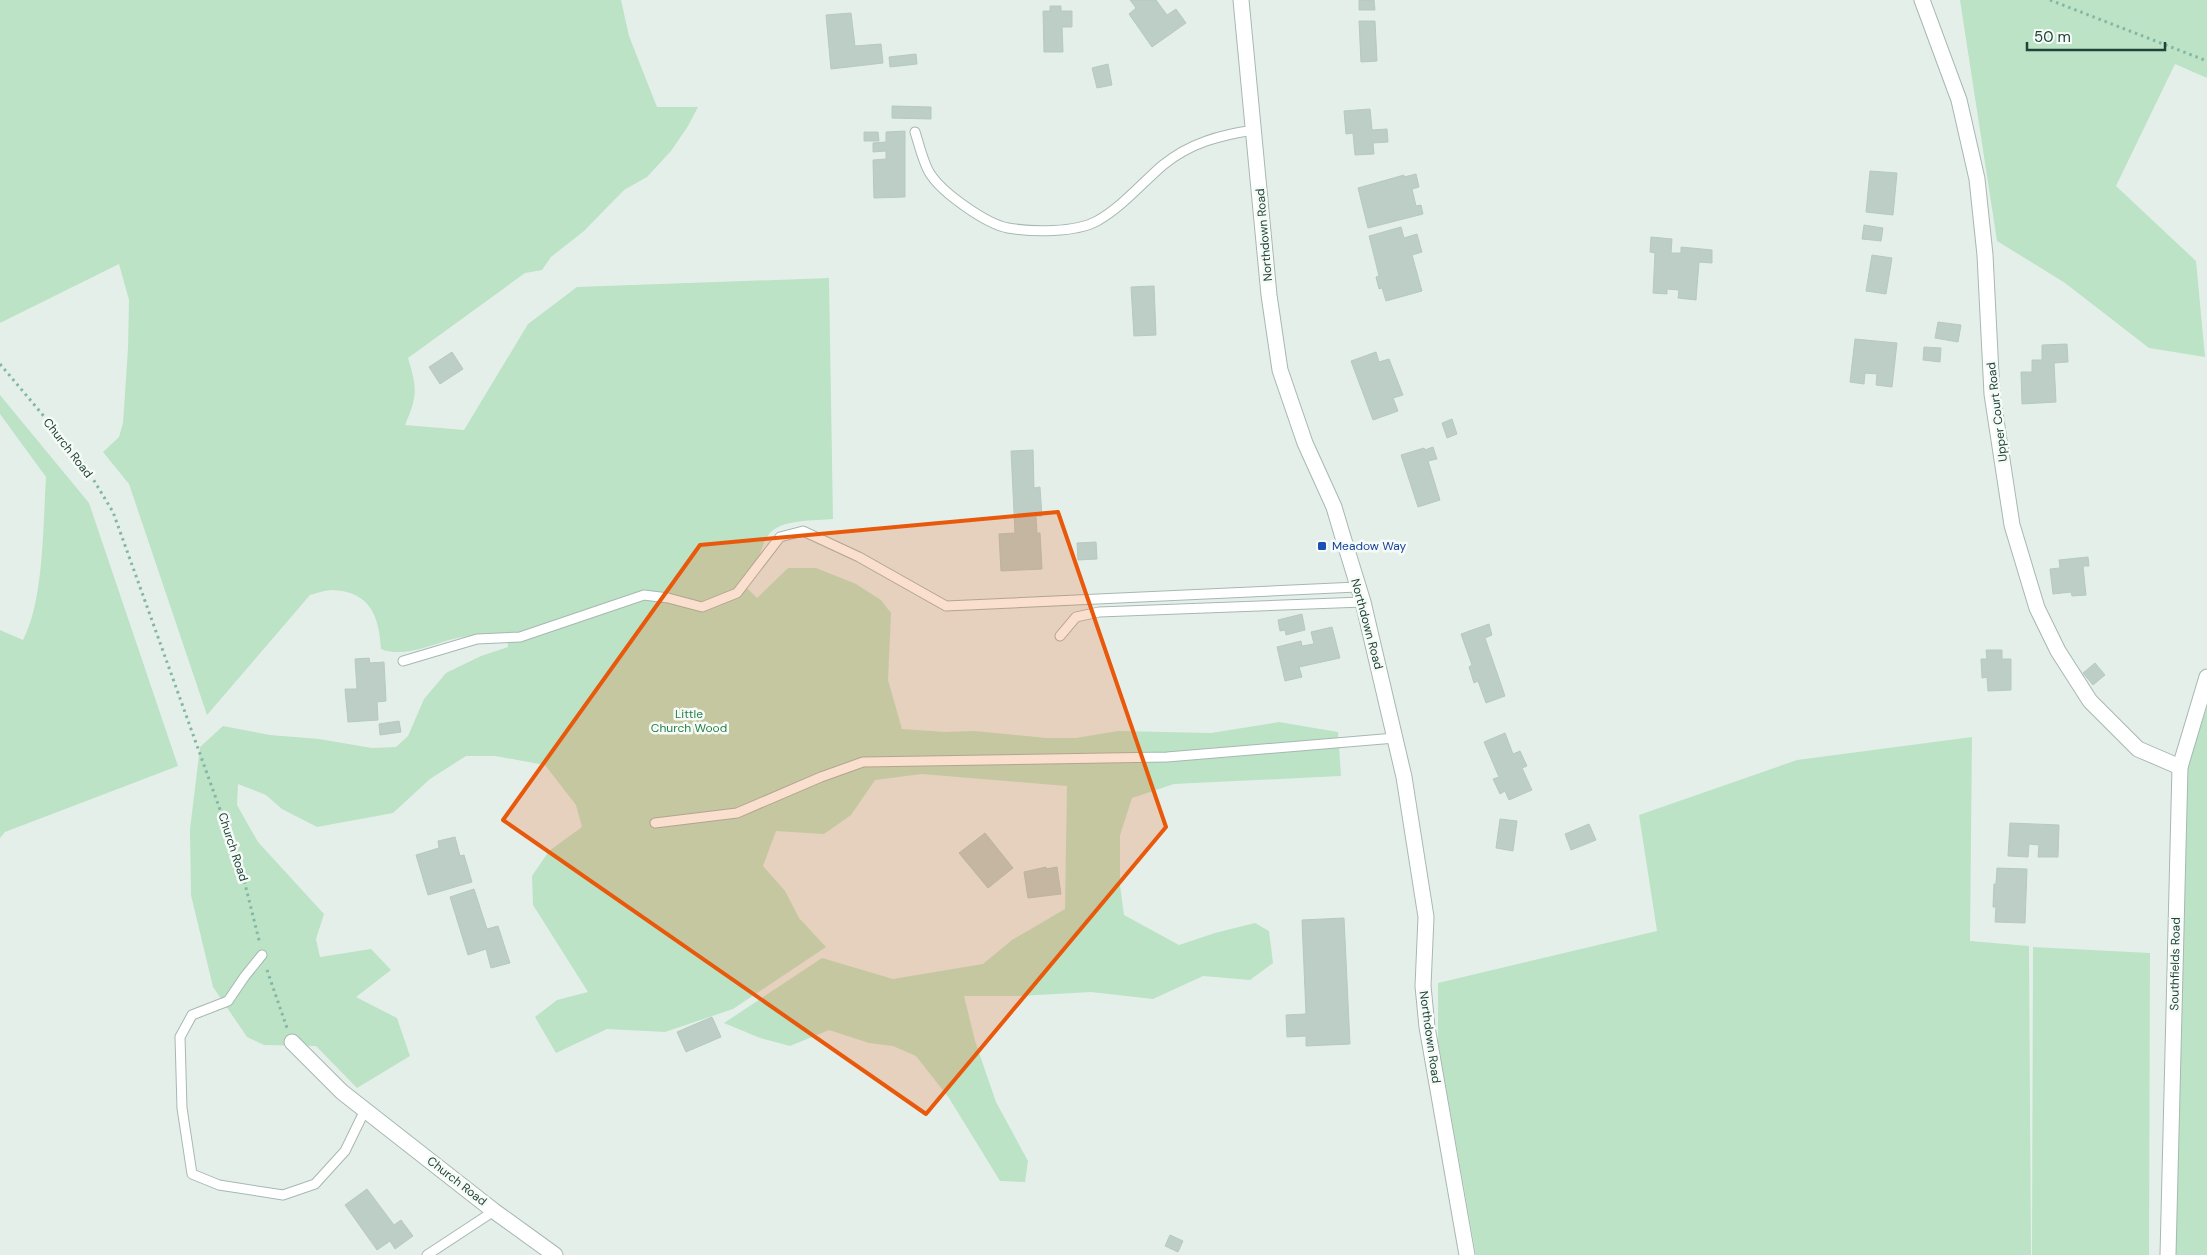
<svg xmlns="http://www.w3.org/2000/svg" width="2207" height="1255" viewBox="0 0 2207 1255" font-family="'DM Sans',sans-serif">
	<style>
		.green { fill: #bce3c5 }
		.building { fill: #bccec6; stroke: #b6cac1 }
		.lines { fill: none; stroke-linecap: round; stroke-linejoin: round }
		.service-casing { stroke: #a6b8b2; stroke-width: 11 }
		.minor-casing { stroke: #a6b8b2; stroke-width: 17 }
		.tertiary-casing { stroke: #a6b8b2; stroke-width: 17 }
		.path { stroke: #82b7a5; stroke-width: 3; stroke-dasharray: 2.5 4; stroke-linecap: butt }
		.service { stroke: #fff; stroke-width: 9 }
		.minor { stroke: #fff; stroke-width: 15 }
		.tertiary { stroke: #fff; stroke-width: 15 }
		.marked { fill: #e8590c; fill-opacity: 0.2; stroke: #e8590c; stroke-width: 4; stroke-linejoin: round }
		.transit-dot { fill: #1a4fb4; stroke: #f6fbf8; stroke-width: 2 }
		.labels { text-anchor: middle; dominant-baseline: central; stroke-width: 5; stroke-linejoin: round; paint-order: stroke }
		.street-label { font-size: 12px; fill: #21443a; stroke: #f6fbf8 }
		.transit-label { font-size: 12px; fill: #164399; stroke: #f6fbf8; text-anchor: start }
		.park-label { font-size: 12px; fill: #268047; stroke: #f6fbf8 }
	</style>
	<rect width="100%" height="100%" fill="#e5efea"/>
	<g class="green">
		<path d="M 0,0 L 621,0 L 629,36 L 657,107 L 698,107 L 688,126 L 671,151 L 647,177 L 624,190 L 584,231 L 551,257 L 542,270 L 525,273 L 408,358 C 417,388 418,395 405,425 L 464,430 L 528,324 L 577,287 L 829,278 L 833,519 C 815,521 787,519 772,531 C 765,537 762,549 758,558 C 753,568 750,577 742,583 L 757,598 L 788,568 L 816,568 L 856,584 L 881,600 L 891,613 L 888,680 L 902,729 L 945,732 L 975,731 L 1046,738 L 1076,738 L 1118,731 L 1211,733 L 1279,722 L 1338,732 L 1341,776 L 1174,784 L 1132,798 L 1120,835 L 1120,885 L 1124,915 L 1179,945 L 1215,933 L 1255,923 L 1269,931 L 1273,963 L 1250,980 L 1203,976 L 1153,999 L 1091,992 L 1020,996 L 964,996 L 975,1041 L 996,1102 L 1028,1161 L 1025,1182 L 1000,1181 L 949,1098 L 916,1056 L 893,1046 L 869,1043 L 829,1030 L 790,1046 L 760,1038 L 724,1023 L 822,958 L 893,979 L 983,964 L 1012,940 L 1065,909 L 1067,786 L 922,774 L 875,780 L 851,815 L 824,834 L 776,831 L 763,866 L 785,891 L 799,918 L 826,947 L 733,1009 L 665,1032 L 607,1029 L 556,1053 L 535,1017 L 557,1000 L 588,992 L 533,905 L 532,876 L 549,851 L 582,827 L 576,805 L 545,765 L 495,756 L 466,756 L 430,779 L 393,813 L 317,827 L 282,809 L 266,795 L 238,784 L 237,805 L 258,842 L 324,914 L 316,939 L 320,957 L 371,949 L 391,970 L 356,997 L 397,1018 L 410,1056 L 357,1088 L 316,1046 L 264,1045 L 247,1037 L 213,987 L 191,895 L 190,829 L 200,747 L 223,726 L 270,735 L 319,739 L 372,748 L 396,747 L 408,736 L 424,699 L 446,673 L 481,656 L 508,647 L 507,633 C 490,633 470,635 453,639 C 431,645 402,658 381,649 C 379,617 371,592 333,590 C 326,590 317,593 310,595 L 207,715 L 129,484 L 103,452 L 119,437 L 123,423 L 128,348 L 129,300 L 119,264 L 0,323 Z"/>
		<polygon points="1960,0 2207,0 2207,78 2175,64 2116,186 2196,261 2205,357 2149,348 2065,283 1997,241"/>
		<path d="M 0,395 L 89,503 L 178,766 L 5,832 L 0,838 L 0,630 L 23,640 C 44,601 43,523 46,477 L 0,414 Z"/>
		<polygon points="2207,707 2207,1255 2170,1255 2187,767"/>
		<polygon points="1972,737 1970,941 2029,946 2031,1255 1476,1255 1438,1042 1438,983 1657,931 1639,815 1797,760"/>
		<polygon points="2033,947 2150,953 2149,1255 2032,1255"/>
	</g>
	<g class="building">
		<polygon points="1130,0 1156,0 1167,15 1176,9 1186,23 1152,47 1129,14 1136,8"/>
		<polygon points="1359,0 1374,0 1375,10 1359,10"/>
		<polygon points="1050,6 1061,6 1061,11 1072,11 1072,27 1062,27 1063,52 1044,52 1043,11 1050,11"/>
		<polygon points="851,13 855,46 881,44 883,63 831,69 826,15"/>
		<polygon points="1359,21 1375,21 1377,61 1361,62"/>
		<polygon points="916,54 917,64 890,67 889,57"/>
		<polygon points="1108,64 1112,85 1097,88 1092,68"/>
		<polygon points="892,106 931,107 931,119 892,118"/>
		<polygon points="1370,109 1372,130 1387,129 1388,142 1373,143 1374,154 1355,155 1353,133 1346,134 1344,111"/>
		<polygon points="905,131 905,197 874,198 873,160 886,159 886,151 873,152 873,143 886,142 886,132"/>
		<polygon points="864,132 878,132 879,141 864,141"/>
		<polygon points="1870,171 1897,173 1893,215 1866,212"/>
		<polygon points="1416,174 1419,187 1412,189 1416,206 1421,205 1423,214 1368,228 1358,188 1404,175 1404,177"/>
		<polygon points="1864,225 1883,228 1881,241 1862,239"/>
		<polygon points="1401,227 1404,238 1417,234 1422,252 1412,255 1422,291 1386,301 1382,288 1379,289 1376,277 1379,276 1369,236"/>
		<polygon points="1651,237 1672,239 1671,253 1681,253 1681,247 1712,250 1712,263 1699,262 1696,300 1678,298 1679,290 1667,289 1667,294 1653,293 1655,253 1650,252"/>
		<polygon points="1872,255 1892,258 1886,294 1866,291"/>
		<polygon points="1154,286 1156,335 1134,336 1131,287"/>
		<polygon points="1938,322 1961,325 1958,342 1935,338"/>
		<polygon points="1855,339 1897,343 1892,387 1876,385 1877,374 1865,373 1864,384 1850,382"/>
		<polygon points="2067,344 2068,362 2054,363 2056,402 2022,404 2021,372 2032,372 2032,360 2042,360 2042,345"/>
		<polygon points="1924,347 1941,348 1940,362 1923,360"/>
		<polygon points="452,352 463,369 440,384 429,367"/>
		<polygon points="1376,352 1379,362 1389,359 1403,395 1393,398 1398,411 1373,420 1351,361"/>
		<polygon points="1452,419 1457,434 1447,438 1442,423"/>
		<polygon points="1433,447 1437,459 1428,461 1440,500 1418,507 1401,455 1424,448 1425,450"/>
		<polygon points="1033,450 1034,488 1040,487 1042,516 1036,516 1037,533 1040,533 1042,569 1001,571 999,534 1015,533 1011,451"/>
		<polygon points="1096,542 1097,559 1078,560 1077,543"/>
		<polygon points="2088,557 2089,566 2083,566 2086,595 2072,596 2071,592 2053,594 2050,569 2060,568 2059,560"/>
		<polygon points="1302,614 1305,630 1286,635 1285,630 1280,631 1278,620"/>
		<polygon points="1489,624 1492,635 1485,638 1505,696 1486,703 1478,681 1474,683 1469,667 1472,665 1461,634"/>
		<polygon points="1332,627 1340,658 1299,667 1302,677 1285,681 1277,647 1301,641 1302,646 1314,644 1311,632"/>
		<polygon points="1986,650 2002,650 2002,659 2011,659 2011,690 1988,691 1987,677 1982,678 1981,659 1987,659"/>
		<polygon points="369,658 370,663 384,662 386,701 377,702 378,720 348,722 345,689 357,689 355,659"/>
		<polygon points="2095,663 2105,675 2093,685 2083,673"/>
		<polygon points="399,721 401,732 380,735 379,724"/>
		<polygon points="1505,733 1513,754 1520,751 1527,766 1522,768 1532,790 1509,800 1505,791 1500,794 1493,779 1499,777 1484,742"/>
		<polygon points="1500,819 1517,821 1513,851 1496,848"/>
		<polygon points="2010,823 2059,825 2058,857 2038,857 2039,845 2029,844 2028,857 2008,856"/>
		<polygon points="1589,824 1596,840 1571,850 1565,834"/>
		<polygon points="985,833 1013,868 988,888 959,853"/>
		<polygon points="455,837 460,856 464,855 472,882 428,895 416,855 439,848 438,841"/>
		<polygon points="1046,867 1046,869 1057,867 1061,894 1028,898 1024,872"/>
		<polygon points="1997,868 2027,869 2025,923 1995,922 1996,907 1993,907 1994,884 1996,884"/>
		<polygon points="474,889 487,929 498,926 510,963 491,968 486,949 468,955 450,897"/>
		<polygon points="1344,918 1350,1044 1306,1046 1306,1036 1287,1037 1286,1015 1306,1014 1302,920"/>
		<polygon points="712,1017 721,1037 686,1052 677,1032"/>
		<polygon points="367,1189 394,1225 401,1220 413,1236 395,1249 390,1241 377,1250 345,1205"/>
		<polygon points="1170,1235 1183,1241 1178,1252 1165,1246"/>
	</g>
	<g class="lines">
		<g class="service-casing">
			<g id="service">
				<path d="M 915,132 C 919,144 924,166 931,175 C 943,193 986,224 1008,228 C 1032,232 1075,233 1097,221 C 1122,207 1142,183 1163,165 C 1190,143 1220,135 1254,130"/>
				<polyline points="1060,636 1076,617 1099,612 1363,602"/>
				<polyline points="403,661 477,639 520,637 644,595 668,598 702,607 737,593 780,537 803,531 859,557 946,606 1357,587"/>
				<polyline points="655,823 737,813 821,777 863,762 1167,757 1395,738"/>
				<polyline points="262,955 245,976 228,1001 192,1015 180,1037 182,1108 192,1174 219,1185 283,1195 315,1184 345,1151 365,1110"/>
				<polyline points="427,1255 494,1211"/>
			</g>
		</g>
		<g class="minor-casing">
			<g id="minor">
				<polyline points="1922,0 1959,100 1977,179 1985,255 1992,394 2012,525 2037,608 2058,651 2090,701 2138,749 2180,767"/>
				<polyline points="292,1042 342,1092 494,1211 555,1255"/>
				<polyline points="2168,1255 2180,767 2207,677"/>
			</g>
		</g>
		<g class="tertiary-casing">
			<polyline id="tertiary" points="1241,0 1269,295 1280,370 1305,443 1334,507 1342,534 1363,602 1404,777 1426,917 1423,986 1427,1027 1467,1255"/>
		</g>
		<g class="path">
			<polyline points="2050,0 2207,61"/>
			<polyline points="0,364 84,464 113,512 241,868 260,944"/>
			<polyline points="267,970 287,1028"/>
		</g>
		<use href="#service" class="service"/>
		<use href="#minor" class="minor"/>
		<use href="#tertiary" class="tertiary"/>
	</g>
	<path class="marked" d="M 1058,512 L 1166,827 L 926,1114 L 503,820 L 700,545 Z"/>
	<rect class="transit-dot" x="1317" y="541" width="10" height="10" rx="2.5"/>
	<g class="labels">
		<g class="street-label">
			<text transform="translate(1264 235) rotate(-95)">Northdown Road</text>
			<text transform="translate(1997 412) rotate(-97)">Upper Court Road</text>
			<text transform="translate(68 448) rotate(52)">Church Road</text>
			<text transform="translate(1367 624) rotate(75)">Northdown Road</text>
			<text transform="translate(233 847) rotate(72)">Church Road</text>
			<text transform="translate(2175 964) rotate(-89)">Southfields Road</text>
			<text transform="translate(1430 1037) rotate(82)">Northdown Road</text>
			<text transform="translate(457 1181) rotate(38)">Church Road</text>
		</g>
		<g class="transit-label">
			<text x="1332" y="546">Meadow Way</text>
		</g>
		<g class="park-label">
			<text x="689" y="714">Little<tspan x="689" dy="14">Church Wood</tspan></text>
		</g>
	</g>
	<path d="M2027 42v8h138v-8" fill="none" stroke="#21443a" stroke-width="2.5"/>
	<text x="2034" y="42" font-size="15" fill="#21443a" stroke="#f6fbf8" stroke-width="4" paint-order="stroke">50 m</text>
</svg>
